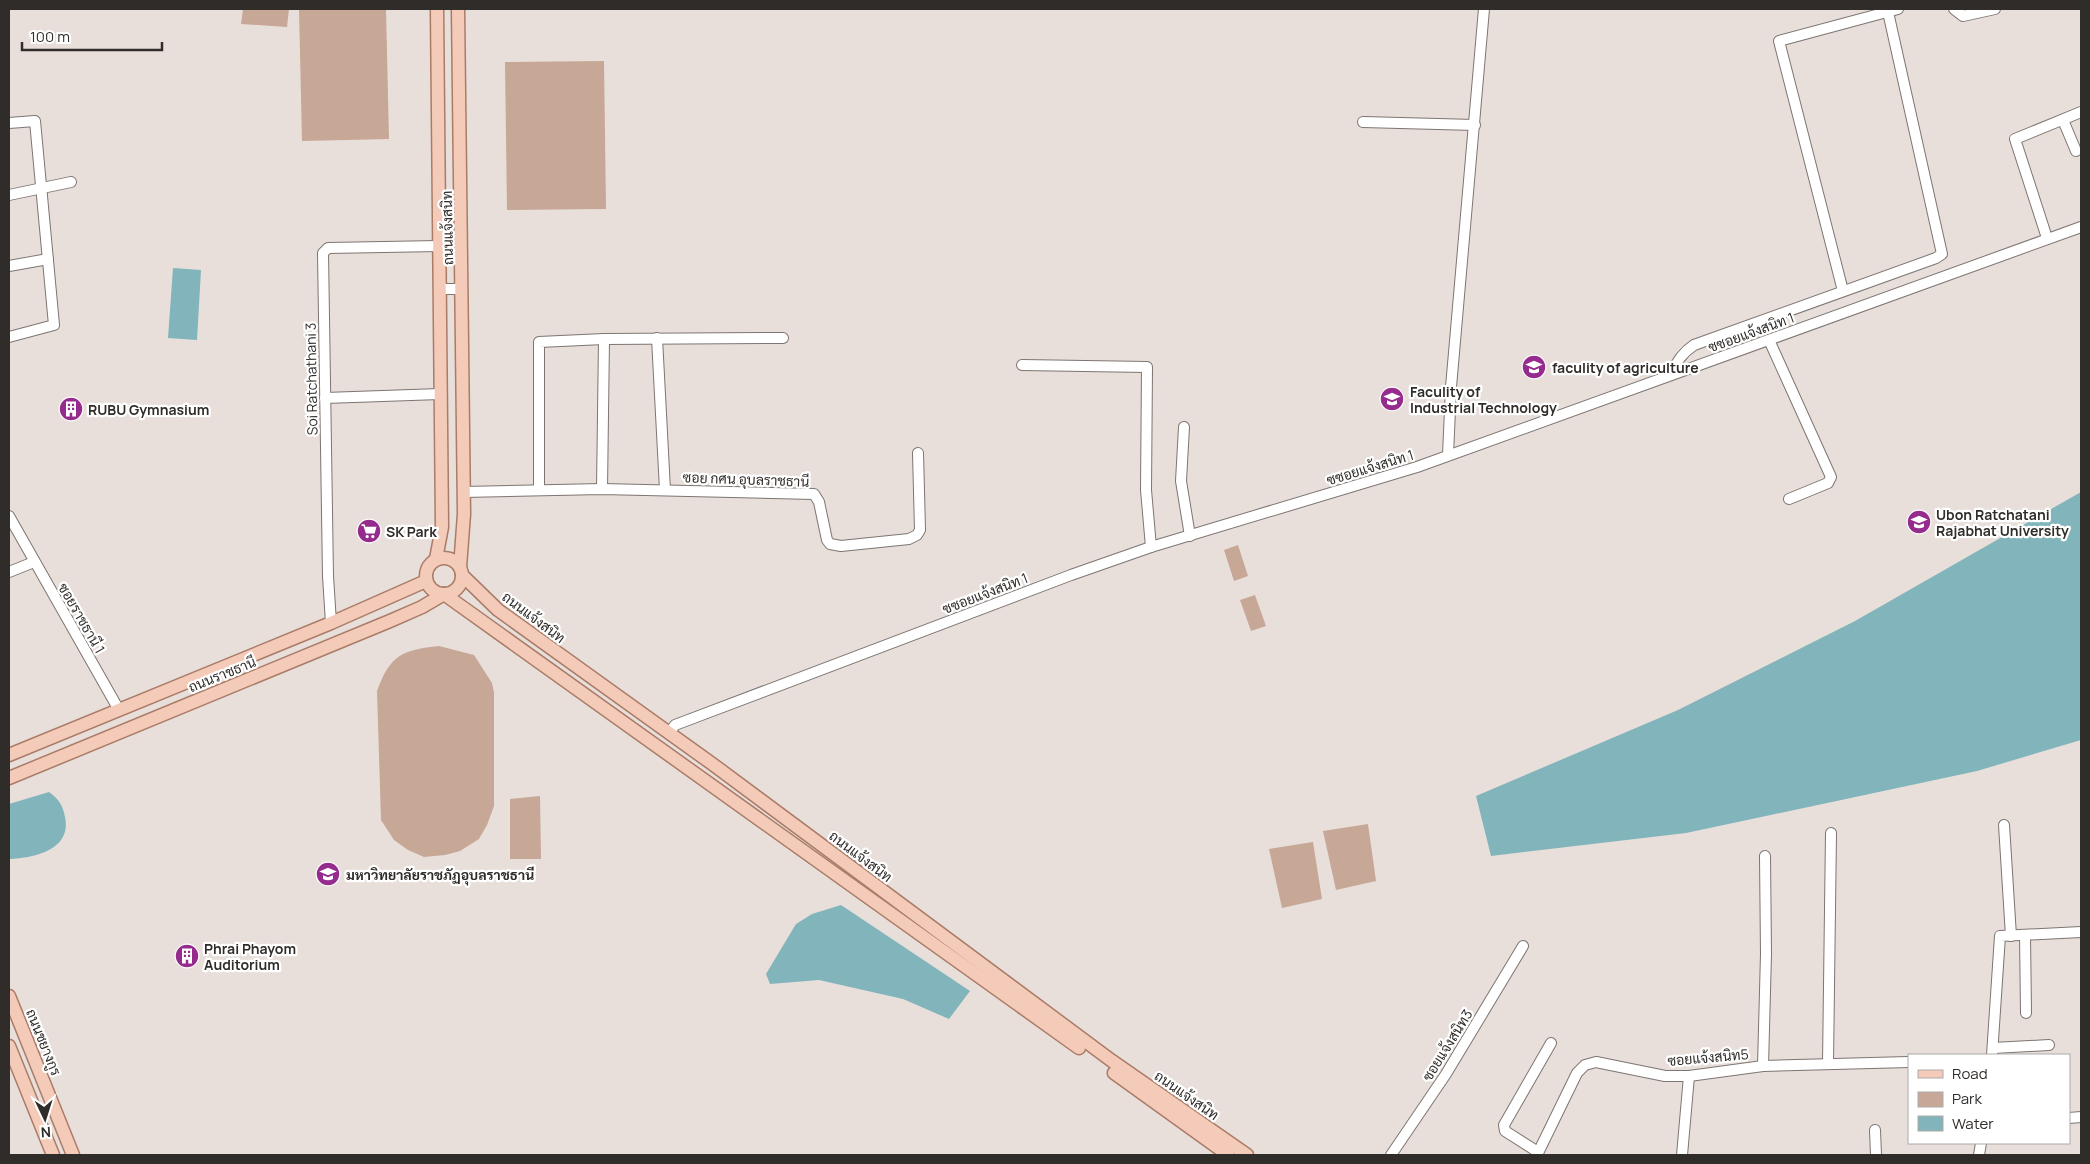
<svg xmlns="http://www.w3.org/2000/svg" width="2090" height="1164" viewBox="0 0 2090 1164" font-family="Manrope,Sarabun,sans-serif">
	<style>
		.green { fill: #c7a796 }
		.water { fill: #82b4bb }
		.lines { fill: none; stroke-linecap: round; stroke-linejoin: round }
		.minor-casing { stroke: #7d7571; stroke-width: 12 }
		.major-casing { stroke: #aa7c68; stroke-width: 15 }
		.minor { stroke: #fff; stroke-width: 10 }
		.major { stroke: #f4cab9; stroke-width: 12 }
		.labels { text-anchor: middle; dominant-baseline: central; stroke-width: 4.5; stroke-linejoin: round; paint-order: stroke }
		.street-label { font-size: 14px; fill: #2f2c2a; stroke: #fff }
		.poi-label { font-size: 14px; font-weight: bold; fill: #2f2c2a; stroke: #fff; text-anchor: start }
	</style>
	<rect width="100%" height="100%" fill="#e8dfdb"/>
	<g class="green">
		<polygon points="243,9 289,9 287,27 241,24"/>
		<polygon points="299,9 386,9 389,139 302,141"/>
		<polygon points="604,61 606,209 507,210 505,62"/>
		<polygon points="1238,545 1248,576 1234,581 1224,550"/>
		<polygon points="1255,595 1266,626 1251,631 1240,600"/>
		<path d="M 439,646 L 474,655 L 492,683 L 494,693 L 494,806 L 487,825 L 479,839 L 460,851 L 445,855 L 424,857 L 408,850 L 394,840 L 381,820 L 377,691 C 390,655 402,650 439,646 Z"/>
		<polygon points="540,796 541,859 510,859 510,799"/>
		<polygon points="1368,824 1376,881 1336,890 1323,831"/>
		<polygon points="1313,842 1322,899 1282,908 1269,849"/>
	</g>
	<g class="water">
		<polygon points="173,268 201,270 197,340 168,338"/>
		<polygon points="2081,492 2081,740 1977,771 1686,833 1491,856 1476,796 1678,710 1855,621"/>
		<path d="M 49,792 C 59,799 63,806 65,817 C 72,850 34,858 9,859 L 9,804 Z"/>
		<polygon points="841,905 970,991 949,1019 903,999 819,980 770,984 766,974 796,924 812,914"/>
	</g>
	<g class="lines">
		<g class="minor-casing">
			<g id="minor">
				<polyline points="1954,9 1963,16 1995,9"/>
				<polyline points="2063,120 2076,151"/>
				<polyline points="1363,122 1475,125"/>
				<polyline points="9,123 35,121 54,325 9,337"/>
				<polyline points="9,195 71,182"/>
				<polyline points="2047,238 2015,139 2081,112"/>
				<polyline points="9,266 48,259"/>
				<polyline points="439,289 462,289"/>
				<polyline points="1843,291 1779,41 1898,9"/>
				<polyline points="657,338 665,490"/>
				<polyline points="1769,340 1831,477 1828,483 1789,499"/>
				<polyline points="1022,365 1147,367 1146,490 1151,547"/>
				<path d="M 1671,375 C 1676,362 1682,353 1694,345 L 1936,258 L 1942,254 L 1888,12"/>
				<polyline points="325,398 440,394"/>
				<polyline points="1184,427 1181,481 1190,536"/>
				<polyline points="1448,455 1451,387 1484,9"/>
				<polyline points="602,489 604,339"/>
				<polyline points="539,490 539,342 604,339 783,338"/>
				<polyline points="463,492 602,489 814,494 819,502 827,540 830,544 841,546 909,539 917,535 920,530 918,453"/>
				<polyline points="9,516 119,710"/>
				<polyline points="9,572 34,562"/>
				<polyline points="331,623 328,576 323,253 328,248 439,246"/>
				<polyline points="669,733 675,725 1071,575 1151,547 1417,467 2081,227"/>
				<polyline points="2004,825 2011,936"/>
				<polyline points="2025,935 2026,1013"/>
				<polyline points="1993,1048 2049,1045"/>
				<polyline points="1992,1055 2000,936 2081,932"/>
				<polyline points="1828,1063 1831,833"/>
				<polyline points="1763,1066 1766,954 1765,856"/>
				<polyline points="2069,1118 2081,1117"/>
				<polyline points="1875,1130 1876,1155"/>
				<polyline points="1538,1152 1505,1131 1504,1125 1551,1043"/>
				<polyline points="1391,1155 1446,1074 1523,946"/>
				<polyline points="1537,1155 1577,1073 1585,1065 1596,1062 1665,1076 1689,1076 1763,1066 1909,1062"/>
				<polyline points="1682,1155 1689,1076"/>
				<polyline points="1979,1155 1981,1143"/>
			</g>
		</g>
		<g class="major-casing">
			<g id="major">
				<polyline points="458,9 464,514 460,567"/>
				<circle cx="444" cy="576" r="18"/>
				<polyline points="436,559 442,527 437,9"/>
				<polyline points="462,575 498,610 711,763 1112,1061 1247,1155"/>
				<polyline points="444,594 1079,1048"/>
				<polyline points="9,755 331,623 426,581"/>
				<polyline points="9,778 390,621 422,607 444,594"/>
				<polyline points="9,996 73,1155"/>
				<polyline points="9,1046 53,1155"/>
				<polyline points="1114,1073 1228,1155"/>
			</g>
		</g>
		<use href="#minor" class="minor"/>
		<use href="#major" class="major"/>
	</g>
	<defs>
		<g id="university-disc" transform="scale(1.25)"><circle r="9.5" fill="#952b8d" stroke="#fff"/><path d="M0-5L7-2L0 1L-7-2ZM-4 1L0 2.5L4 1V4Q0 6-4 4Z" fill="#fff"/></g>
		<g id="building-disc" transform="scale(1.25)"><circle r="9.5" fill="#952b8d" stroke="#fff"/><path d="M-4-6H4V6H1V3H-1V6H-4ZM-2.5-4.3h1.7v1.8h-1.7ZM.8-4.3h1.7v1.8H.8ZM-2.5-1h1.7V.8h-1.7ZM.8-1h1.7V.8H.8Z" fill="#fff"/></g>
		<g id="supermarket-disc" transform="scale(1.25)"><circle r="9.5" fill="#952b8d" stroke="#fff"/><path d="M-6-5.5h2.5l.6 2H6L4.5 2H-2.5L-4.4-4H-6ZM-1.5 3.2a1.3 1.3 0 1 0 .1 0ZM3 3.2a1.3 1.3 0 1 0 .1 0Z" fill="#fff"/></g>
	</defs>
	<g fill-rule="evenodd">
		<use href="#university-disc" x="1534" y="367"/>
		<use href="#university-disc" x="1392" y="399"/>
		<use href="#building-disc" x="71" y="409"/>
		<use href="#university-disc" x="1919" y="522"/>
		<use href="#supermarket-disc" x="369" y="531"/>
		<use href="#university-disc" x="328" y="874"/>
		<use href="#building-disc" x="187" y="956"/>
	</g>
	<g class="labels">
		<g class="street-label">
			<text transform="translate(447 228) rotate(-91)">ถนนแจ้งสนิท</text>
			<text transform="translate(1751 332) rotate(-20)">ซซอยแจ้งสนิท 1</text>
			<text transform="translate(311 379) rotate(-91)">Soi Ratchathani 3</text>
			<text transform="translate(1370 467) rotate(-17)">ซซอยแจ้งสนิท 1</text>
			<text transform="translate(746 479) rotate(2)">ซอย กศน อุบลราชธานี</text>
			<text transform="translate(985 593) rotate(-21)">ซซอยแจ้งสนิท 1</text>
			<text transform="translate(534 617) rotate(37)">ถนนแจ้งสนิท</text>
			<text transform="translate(82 618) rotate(60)">ซอยราชธานี 1</text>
			<text transform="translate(222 674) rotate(-22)">ถนนราชธานี</text>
			<text transform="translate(861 856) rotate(37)">ถนนแจ้งสนิท</text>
			<text transform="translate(44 1042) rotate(68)">ถนนชยางกูร</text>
			<text transform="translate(1447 1045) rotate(-58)">ซอยแจ้งสนิท3</text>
			<text transform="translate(1708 1057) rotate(-5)">ซอยแจ้งสนิท5</text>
			<text transform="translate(1187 1095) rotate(35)">ถนนแจ้งสนิท</text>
		</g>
		<g class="poi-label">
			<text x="1552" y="367">faculity of agriculture</text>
			<text x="1410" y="391">Faculity of<tspan x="1410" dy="16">Industrial Technology</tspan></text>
			<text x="88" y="409">RUBU Gymnasium</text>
			<text x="1936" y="514">Ubon Ratchatani<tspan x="1936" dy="16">Rajabhat University</tspan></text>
			<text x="386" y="531">SK Park</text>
			<text x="346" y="874">มหาวิทยาลัยราชภัฏอุบลราชธานี</text>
			<text x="204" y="948">Phrai Phayom<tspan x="204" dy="16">Auditorium</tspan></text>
		</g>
	</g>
	<rect width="2090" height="1164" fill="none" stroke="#2f2c2a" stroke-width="20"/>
	<rect x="1908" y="1054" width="162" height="90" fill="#ffffff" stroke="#acabaa"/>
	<rect x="1918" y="1070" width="25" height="8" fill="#f4cab9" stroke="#acabaa"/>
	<text x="1952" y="1079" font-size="15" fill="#2f2c2a">Road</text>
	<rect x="1918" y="1092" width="25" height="15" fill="#c7a796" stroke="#acabaa"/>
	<text x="1952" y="1104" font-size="15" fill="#2f2c2a">Park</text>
	<rect x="1918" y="1116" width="25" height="15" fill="#82b4bb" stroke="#acabaa"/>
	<text x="1952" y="1129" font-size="15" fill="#2f2c2a">Water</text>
	<g transform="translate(45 1119) rotate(176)" stroke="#ffffff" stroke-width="4" paint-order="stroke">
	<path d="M0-4L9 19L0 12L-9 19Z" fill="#2f2c2a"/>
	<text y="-8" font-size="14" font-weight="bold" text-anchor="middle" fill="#2f2c2a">N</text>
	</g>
	<path d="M22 42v8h140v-8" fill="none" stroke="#2f2c2a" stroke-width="2.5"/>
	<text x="30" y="42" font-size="15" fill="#2f2c2a" stroke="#ffffff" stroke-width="4" paint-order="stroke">100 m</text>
</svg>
